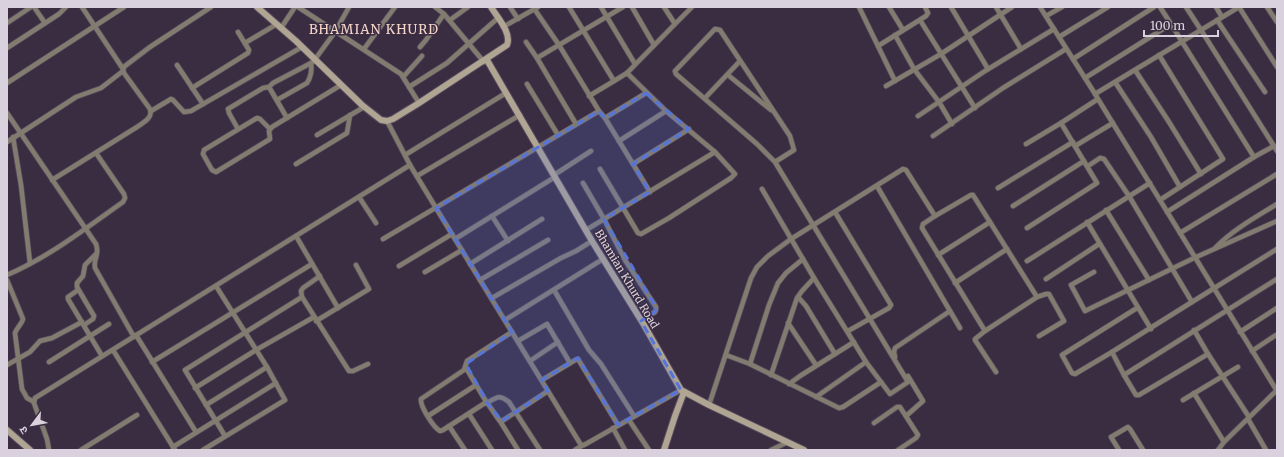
<svg xmlns="http://www.w3.org/2000/svg" width="1284" height="457" viewBox="0 0 1284 457" font-family="Merriweather,'Noto Sans Devanagari',serif">
	<style>
		.lines { fill: none; stroke-linecap: round; stroke-linejoin: round }
		.street-casing { stroke: #574a5d; stroke-width: 6 }
		.secondary-casing { stroke: #574a5d; stroke-width: 8 }
		.street { stroke: #827c70; stroke-width: 4.5 }
		.secondary { stroke: #b0a593; stroke-width: 6 }
		.marked { fill: #5575da; fill-opacity: 0.2; stroke: #5575da; stroke-width: 3; stroke-dasharray: 8 5; stroke-linejoin: round }
		.labels { text-anchor: middle; dominant-baseline: central; stroke-width: 3; stroke-linejoin: round; paint-order: stroke }
		.street-label { font-size: 11px; fill: #d9d1de; stroke: #3a2c41 }
		.quarter-label { font-size: 13px; letter-spacing: 1px; fill: #f4d4c9; stroke: #3a2c41 }
	</style>
	<rect width="100%" height="100%" fill="#3a2c41"/>
	<g class="lines">
		<g class="street-casing">
			<g id="street">
				<polyline points="34,7 45,23"/>
				<polyline points="82,7 123,69"/>
				<polyline points="298,7 401,74 419,103"/>
				<polyline points="435,7 444,14 484,62"/>
				<polyline points="510,7 518,19"/>
				<polyline points="533,7 559,45 599,111 605,118 650,192"/>
				<polyline points="569,7 614,81 589,96"/>
				<polyline points="601,7 635,64"/>
				<polyline points="632,7 654,45"/>
				<polyline points="859,7 895,81"/>
				<polyline points="889,7 903,30"/>
				<polyline points="951,7 988,69"/>
				<polyline points="996,7 1021,49"/>
				<polyline points="1040,7 1097,97"/>
				<polyline points="1160,7 1171,24"/>
				<polyline points="1216,7 1222,17"/>
				<polyline points="1239,7 1201,30 1277,151"/>
				<polyline points="1239,7 1277,67"/>
				<polyline points="1267,7 1277,22"/>
				<polyline points="1046,16 1062,7"/>
				<polyline points="450,20 468,7"/>
				<polyline points="920,20 975,108"/>
				<polyline points="1217,20 1265,92"/>
				<polyline points="7,23 31,7"/>
				<polyline points="675,24 692,7"/>
				<polyline points="503,27 538,7"/>
				<polyline points="281,28 295,7"/>
				<polyline points="895,35 914,69 939,102 952,124"/>
				<polyline points="1059,37 1108,7"/>
				<polyline points="526,42 537,58 576,124"/>
				<polyline points="245,43 277,24"/>
				<polyline points="878,46 926,16 928,13 925,7"/>
				<polyline points="420,47 426,40 444,14"/>
				<polyline points="7,48 59,14 66,7"/>
				<polyline points="364,49 395,7"/>
				<polyline points="1159,55 1223,159 1160,200"/>
				<polyline points="537,58 623,7"/>
				<polyline points="1073,59 1154,7"/>
				<polyline points="177,65 203,104"/>
				<polyline points="1135,70 1169,122 1201,174"/>
				<polyline points="728,75 771,110"/>
				<polyline points="404,76 422,56"/>
				<polyline points="1085,78 1171,24 1254,157 1274,146"/>
				<polyline points="614,81 627,73 675,24 664,7"/>
				<polyline points="1115,82 1151,137 1180,187"/>
				<polyline points="7,83 124,7"/>
				<polyline points="527,84 558,135"/>
				<polyline points="886,86 941,54 1012,7"/>
				<polyline points="409,87 447,63 498,18"/>
				<polyline points="192,88 248,53 249,50 238,32"/>
				<polyline points="1095,94 1201,30 1186,7"/>
				<polyline points="705,98 740,61"/>
				<path d="M 277,100 L 307,83 C 311,77 312,70 311,63"/>
				<polyline points="151,111 171,99 173,100 184,112 191,111 302,47"/>
				<path d="M 7,113 L 96,244 C 100,256 93,258 95,268 L 134,337"/>
				<polyline points="918,116 985,71 1054,29"/>
				<polyline points="287,118 269,87 273,83 313,62 335,32 349,7"/>
				<polyline points="605,118 646,93"/>
				<polyline points="387,121 410,165 436,208 581,445 584,445 681,390"/>
				<polyline points="238,129 229,113 228,109 263,88 269,87"/>
				<polyline points="270,129 260,119 257,118 204,150 203,154 212,170 216,172 270,139 269,131 272,127 341,85"/>
				<polyline points="317,135 364,107"/>
				<polyline points="933,136 1003,88 1066,49"/>
				<polyline points="13,137 21,185 30,263"/>
				<polyline points="619,141 666,111"/>
				<polyline points="7,142 76,97 101,88 123,71"/>
				<polyline points="1026,144 1061,123"/>
				<polyline points="1075,146 1113,123"/>
				<polyline points="405,155 506,93"/>
				<polyline points="296,164 347,133 350,115"/>
				<polyline points="633,164 689,129"/>
				<polyline points="1088,166 1100,158 1104,159 1129,196 1192,302 1112,352 1124,375"/>
				<polyline points="600,169 638,233 641,234 669,218 731,178 735,174 715,152 666,111 627,73"/>
				<polyline points="554,175 591,151"/>
				<polyline points="417,176 520,115"/>
				<path d="M 52,180 L 137,127 C 144,122 153,118 150,109 L 124,73 L 123,69 L 125,66 L 150,47 L 211,7"/>
				<polyline points="583,183 604,219 625,260 656,307 656,310 655,312 641,321"/>
				<polyline points="877,186 950,311"/>
				<polyline points="998,188 1073,142"/>
				<polyline points="762,189 814,278 866,362 890,394 908,382 775,162 757,144 676,74 675,71 715,29 720,30 790,136 794,150 775,162"/>
				<polyline points="359,197 376,223"/>
				<polyline points="1013,206 1084,161"/>
				<polyline points="1106,210 1149,280"/>
				<polyline points="835,212 891,305 889,308 848,331"/>
				<polyline points="1167,212 1254,157"/>
				<polyline points="492,216 508,241"/>
				<polyline points="935,216 971,195 973,195 1037,297 985,331 975,339 975,340 996,372"/>
				<polyline points="1087,222 1151,329"/>
				<polyline points="1027,228 1097,183 1061,123 1098,99 1277,391"/>
				<polyline points="586,230 715,152"/>
				<polyline points="1180,233 1277,174"/>
				<polyline points="296,236 338,308"/>
				<polyline points="383,239 599,111"/>
				<polyline points="455,239 555,177"/>
				<path d="M 1216,247 C 1234,229 1256,217 1277,204"/>
				<polyline points="938,255 990,222"/>
				<polyline points="1027,261 1150,183"/>
				<polyline points="470,264 542,219"/>
				<polyline points="399,266 452,234"/>
				<polyline points="425,272 462,250"/>
				<polyline points="1094,272 1071,285 1085,311 1194,258 1277,221"/>
				<path d="M 7,275 C 49,257 86,228 123,202 L 125,198 L 124,194 L 96,153"/>
				<polyline points="320,276 303,288 301,291 302,297 349,371 353,371 368,364"/>
				<polyline points="1046,279 1099,244"/>
				<path d="M 7,280 L 23,319 C 22,324 17,327 15,333 L 22,389 L 27,398 L 34,402"/>
				<polyline points="480,280 548,240"/>
				<polyline points="955,283 1007,249"/>
				<polyline points="78,290 68,297 68,299 102,356"/>
				<polyline points="554,290 589,350 601,364 634,416"/>
				<polyline points="798,297 806,306 835,354"/>
				<polyline points="1037,297 1046,294 1049,294 1064,321 1039,336"/>
				<polyline points="492,298 561,258 576,251 592,241"/>
				<polyline points="1192,302 1277,249"/>
				<polyline points="505,320 603,259"/>
				<polyline points="316,321 369,289 356,265"/>
				<polyline points="788,323 816,365"/>
				<polyline points="84,325 93,319 94,316 77,287 77,283 83,276 85,265 96,254"/>
				<polyline points="1194,330 1208,354 1139,395 1136,395 1124,375 1277,279"/>
				<path d="M 512,332 L 467,361 L 464,370 L 421,399 C 420,406 433,427 440,431 L 443,430 L 485,403 L 488,404 L 499,420 L 502,421 L 548,391"/>
				<polyline points="1240,332 1277,308"/>
				<polyline points="136,335 196,432"/>
				<polyline points="518,341 547,324 570,363"/>
				<polyline points="113,350 175,450"/>
				<polyline points="1252,351 1276,335"/>
				<polyline points="1112,352 1075,374 1072,373 1062,355 1137,308"/>
				<polyline points="1208,354 1249,417"/>
				<polyline points="726,355 750,364 839,408 843,407 881,382"/>
				<polyline points="895,357 894,352 895,348 950,311 960,328"/>
				<polyline points="530,361 558,342"/>
				<polyline points="49,362 109,324"/>
				<polyline points="152,362 312,264"/>
				<polyline points="750,364 769,305 778,283 786,273 803,259"/>
				<polyline points="7,365 30,352 40,341 52,338 82,322"/>
				<polyline points="466,368 487,403"/>
				<polyline points="771,375 797,298 802,291 814,278"/>
				<polyline points="542,380 577,359 578,359 618,425"/>
				<polyline points="789,384 800,376 854,342"/>
				<polyline points="195,388 256,350 314,317"/>
				<polyline points="1194,393 1224,442 1277,390"/>
				<polyline points="816,397 866,362"/>
				<polyline points="1183,400 1238,367"/>
				<path d="M 487,403 C 497,397 499,394 509,402 L 540,450"/>
				<polyline points="206,405 267,367"/>
				<polyline points="709,405 751,278 757,267 768,256 791,239 903,169 906,170 935,216 923,224 922,228 985,331"/>
				<polyline points="469,414 492,450"/>
				<polyline points="428,416 476,385"/>
				<polyline points="906,416 923,401 908,376"/>
				<polyline points="1248,419 1266,450"/>
				<polyline points="629,420 649,450"/>
				<polyline points="500,421 518,450"/>
				<polyline points="874,423 897,407 900,407 918,435 916,438 898,450"/>
				<polyline points="449,426 465,450"/>
				<polyline points="613,428 625,450"/>
				<polyline points="225,436 185,370 302,297"/>
				<polyline points="173,447 276,383"/>
				<polyline points="49,450 47,439 34,403 35,398 410,165"/>
				<polyline points="81,450 137,415"/>
				<polyline points="203,450 285,400 267,367 216,286"/>
				<polyline points="575,450 583,445"/>
				<polyline points="771,450 788,442"/>
				<polyline points="1119,450 1111,437 1128,427 1130,429 1143,450"/>
				<polyline points="1218,450 1224,442"/>
			</g>
		</g>
		<g class="secondary-casing">
			<g id="secondary">
				<path d="M 257,7 L 296,41 L 362,105 L 381,120 L 387,121 L 393,119 L 419,103 L 507,45 C 512,33 497,17 491,7"/>
				<polyline points="487,60 592,241 644,325 681,390 709,405 804,450"/>
				<polyline points="7,430 30,450"/>
				<polyline points="664,450 675,416 684,392"/>
			</g>
		</g>
		<use href="#street" class="street"/>
		<use href="#secondary" class="secondary"/>
	</g>
	<path class="marked" d="M 646,93 L 689,129 L 633,164 L 650,192 L 604,219 L 656,307 L 655,312 L 641,321 L 681,390 L 618,425 L 578,358 L 542,380 L 548,391 L 502,421 L 488,404 L 466,364 L 512,332 L 436,208 L 599,111 L 605,118 Z"/>
	<g class="labels">
		<g class="street-label">
			<text transform="translate(627 279) rotate(59)">Bhamian Khurd Road</text>
		</g>
		<g class="quarter-label">
			<text x="374" y="29">BHAMIAN KHURD</text>
		</g>
	</g>
	<rect width="1284" height="457" fill="none" stroke="#d9d1de" stroke-width="16"/>
	<g transform="translate(32 425) rotate(238)" stroke="#3a2c41" stroke-width="3" paint-order="stroke">
	<path d="M0-3L7 15L0 10L-7 15Z" fill="#d9d1de"/>
	<text y="-6" font-size="11" font-weight="bold" text-anchor="middle" fill="#d9d1de">उ</text>
	</g>
	<path d="M1144 30v6h74v-6" fill="none" stroke="#d9d1de" stroke-width="2"/>
	<text x="1150" y="30" font-size="12" fill="#d9d1de" stroke="#3a2c41" stroke-width="3" paint-order="stroke">100 m</text>
</svg>
